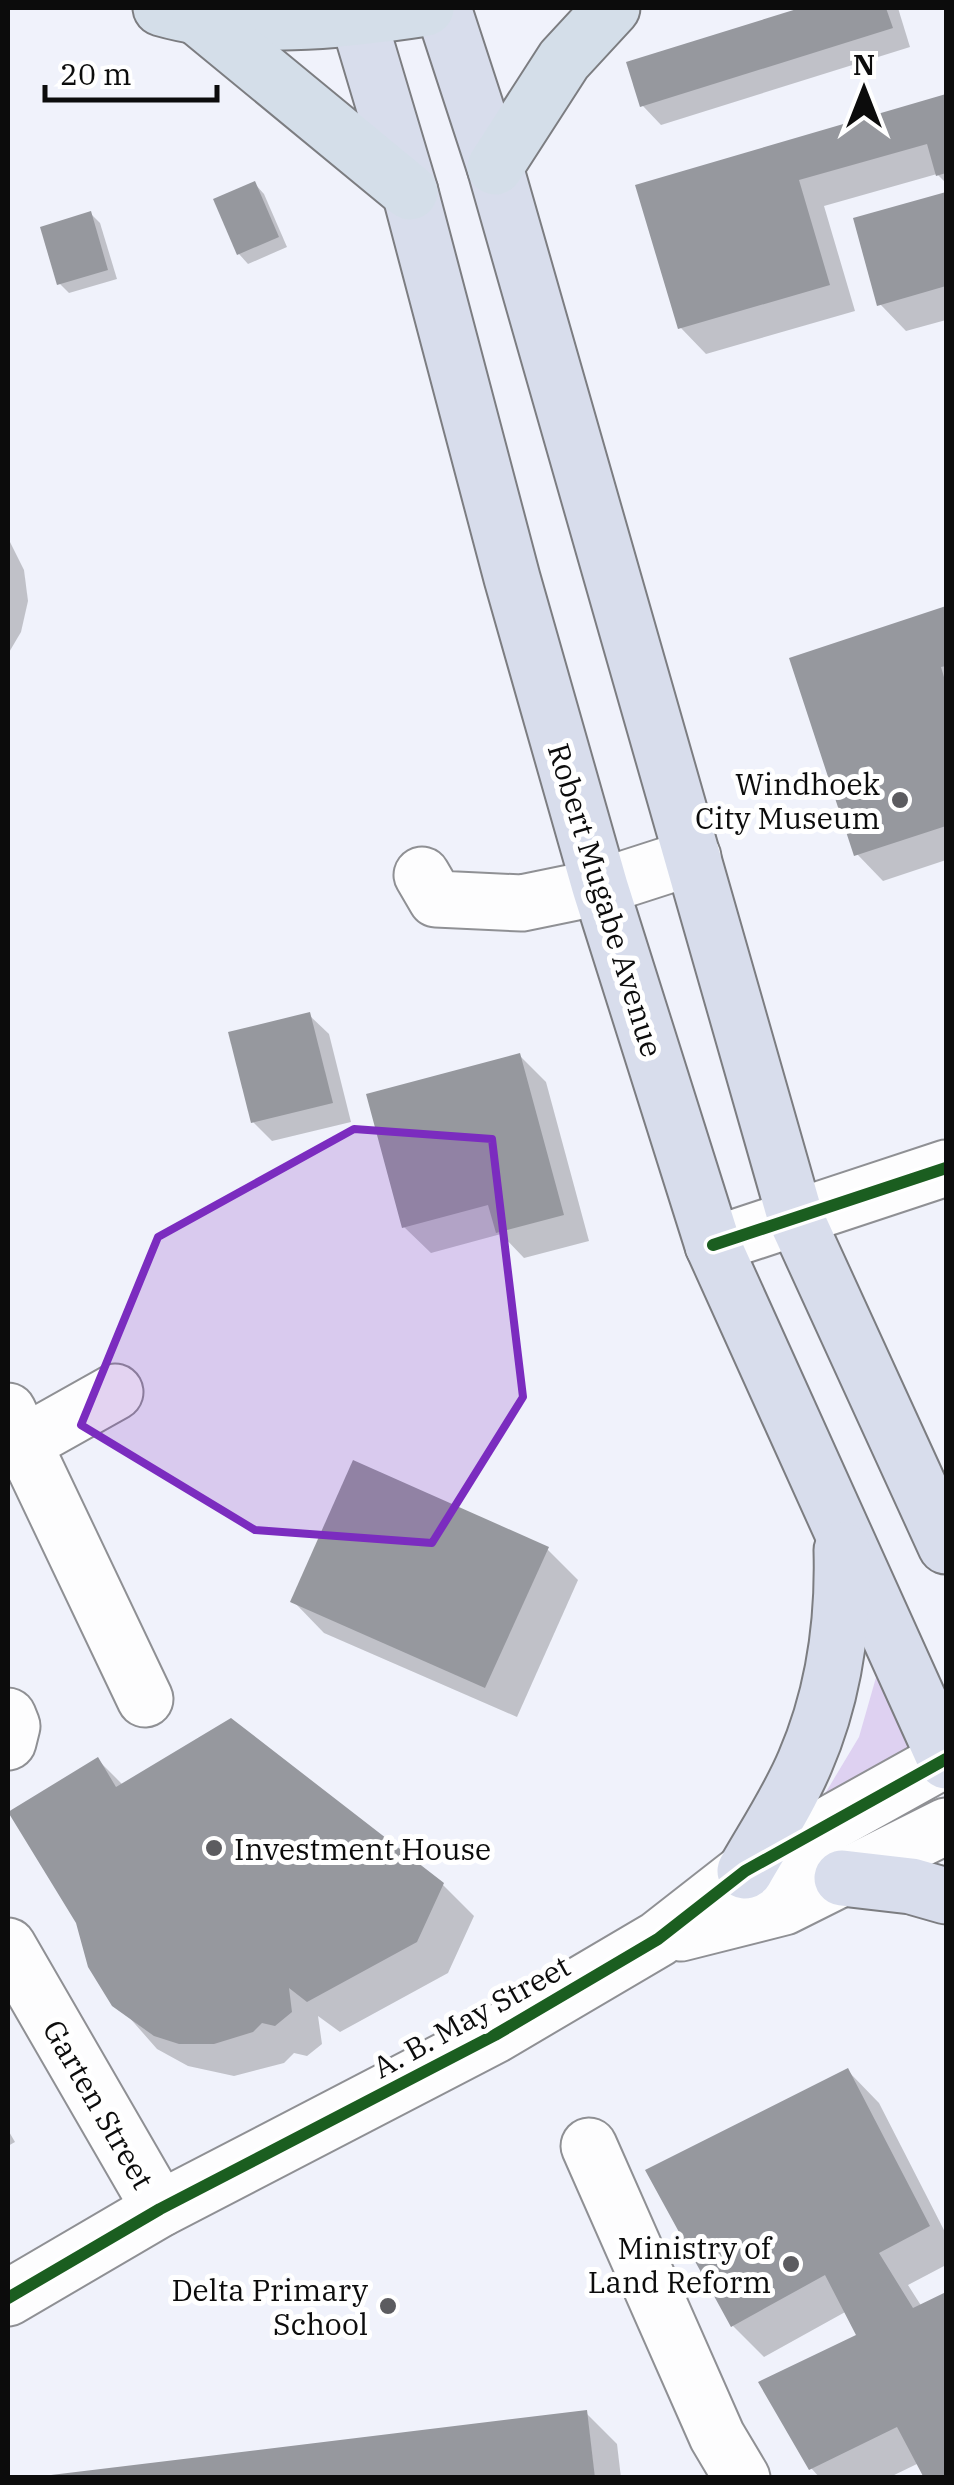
<svg xmlns="http://www.w3.org/2000/svg" width="954" height="2485" viewBox="0 0 954 2485" font-family="'IBM Plex Serif',serif">
	<style>
		.green { fill: #ded1f1 }
		.shadow { fill: #0003 }
		.building { fill: #96989e }
		.lines { fill: none; stroke-linecap: round; stroke-linejoin: round }
		.minor-casing { stroke: #8f9094; stroke-width: 59 }
		.major-casing { stroke: #7c7d81; stroke-width: 59 }
		.highway-casing { stroke: #7c7d81; stroke-width: 59 }
		.minor { stroke: #fdfdfe; stroke-width: 55 }
		.major { stroke: #d8ddec; stroke-width: 55 }
		.highway { stroke: #d4dee9; stroke-width: 55 }
		.cycleway-casing { stroke: #fff; stroke-width: 19 }
		.cycleway { stroke: #1b5e20; stroke-width: 12 }
		.marked { fill: #7b2cbf; fill-opacity: 0.2; stroke: #7b2cbf; stroke-width: 8; stroke-linejoin: round }
		.poi-dot { fill: #5c5c60; stroke: #fff; stroke-width: 4 }
		.labels { text-anchor: middle; dominant-baseline: central; stroke-width: 10; stroke-linejoin: round; paint-order: stroke }
		.poi-label { font-size: 30px; fill: #0c0c0c; stroke: #fff; text-anchor: end }
		.street-label { font-size: 30px; fill: #0c0c0c; stroke: #fff }
	</style>
	<rect width="100%" height="100%" fill="#f0f2fb"/>
	<polygon class="green" points="885,1664 936,1760 832,1812 826,1792 859,1737 877,1674"/>
	<g class="shadow">
		<polygon points="808,8 898,8 910,47 661,125 642,105 629,64"/>
		<polygon points="946,97 946,183 937,174 824,206 855,311 706,354 680,327 638,187"/>
		<polygon points="255,184 264,194 287,247 248,264 239,254"/>
		<polygon points="946,195 946,320 906,331 880,304 856,220"/>
		<polygon points="90,213 100,223 117,279 69,293 59,283"/>
		<polygon points="8,538 24,570 28,601 21,632 8,654"/>
		<polygon points="946,609 946,860 883,881 857,854 792,659"/>
		<polygon points="309,1015 329,1034 351,1122 272,1141 253,1122"/>
		<polygon points="520,1056 546,1082 589,1241 524,1258 501,1234 431,1253 404,1227"/>
		<polygon points="547,1549 578,1580 517,1717 324,1633 293,1601"/>
		<polygon points="98,1760 123,1785 443,1885 474,1916 448,1973 340,2032 318,2016 322,2044 307,2056 294,2053 284,2063 234,2076 188,2066 157,2049 99,1983"/>
		<polygon points="848,2071 879,2103 946,2234 946,2265 908,2285 922,2307 946,2294 946,2478 926,2478 919,2463 888,2478 820,2478 811,2468 860,2336 847,2311 764,2357 733,2326"/>
		<polygon points="8,2130 15,2142 8,2146"/>
		<polygon points="586,2413 617,2444 621,2478 51,2478"/>
	</g>
	<g class="building">
		<polygon points="800,8 886,8 893,28 640,107 626,62"/>
		<polygon points="946,94 946,173 936,176 927,144 799,180 830,285 678,329 635,185"/>
		<polygon points="255,181 279,237 237,255 213,199"/>
		<polygon points="946,192 946,286 877,306 853,218"/>
		<polygon points="91,211 108,270 57,285 40,227"/>
		<polygon points="946,606 946,666 941,667 946,684 946,826 854,856 789,658"/>
		<polygon points="310,1012 333,1103 251,1123 228,1032"/>
		<polygon points="520,1053 564,1215 496,1233 488,1205 402,1228 366,1094"/>
		<polygon points="353,1460 549,1547 485,1688 290,1602"/>
		<polygon points="231,1718 444,1883 417,1942 307,2002 289,1988 292,2012 275,2026 262,2023 253,2032 214,2044 179,2044 154,2036 112,2006 88,1967 76,1923 8,1812 98,1757 116,1787"/>
		<polygon points="848,2068 930,2226 879,2253 913,2308 946,2292 946,2478 924,2478 897,2427 809,2470 758,2382 856,2335 825,2275 731,2327 645,2170"/>
		<polygon points="587,2410 595,2478 51,2478 51,2475"/>
	</g>
	<g class="lines">
		<g class="minor-casing">
			<g id="minor">
				<polyline points="422,875 436,899 522,903 600,887 693,857"/>
				<polyline points="713,1245 946,1168"/>
				<polyline points="8,1411 145,1699"/>
				<polyline points="8,1452 115,1392"/>
				<polyline points="8,1716 12,1726 8,1742"/>
				<polyline points="681,1933 784,1907 946,1826"/>
				<polyline points="8,1946 160,2209"/>
				<polyline points="589,2146 717,2436 742,2478"/>
				<polyline points="8,2298 160,2209 495,2035 658,1939 745,1871 946,1759"/>
			</g>
		</g>
		<g class="major-casing">
			<g id="major">
				<polyline points="355,8 410,192 512,578 600,887 713,1245 946,1761"/>
				<polyline points="443,8 495,167 795,1216 946,1546"/>
				<path d="M 745,1871 C 765,1836 789,1800 805,1762 C 834,1695 844,1622 842,1550"/>
				<polyline points="842,1878 911,1886 946,1896"/>
			</g>
		</g>
		<g class="highway-casing">
			<g id="highway">
				<path d="M 161,8 C 245,32 341,21 426,8"/>
				<polyline points="200,19 410,192"/>
				<polyline points="495,167 564,60 612,8"/>
			</g>
		</g>
		<use href="#minor" class="minor"/>
		<use href="#major" class="major"/>
		<use href="#highway" class="highway"/>
		<g class="cycleway-casing">
			<g id="cycleway">
				<polyline points="713,1245 946,1168"/>
				<polyline points="8,2298 160,2209 495,2035 658,1939 745,1871 946,1759"/>
			</g>
		</g>
		<use href="#cycleway" class="cycleway"/>
	</g>
	<path class="marked" d="M 354,1129 L 492,1139 L 523,1397 L 432,1543 L 255,1530 L 81,1425 L 158,1237 Z"/>
	<g class="poi-dot">
		<circle cx="900" cy="800" r="10"/>
		<circle cx="214" cy="1848" r="10"/>
		<circle cx="791" cy="2264" r="10"/>
		<circle cx="388" cy="2306" r="10"/>
	</g>
	<g class="labels">
		<g class="poi-label">
			<text x="880" y="783">Windhoek<tspan x="880" dy="34">City Museum</tspan></text>
			<text x="234" y="1848" text-anchor="start">Investment House</text>
			<text x="771" y="2247">Ministry of<tspan x="771" dy="34">Land Reform</tspan></text>
			<text x="368" y="2289">Delta Primary<tspan x="368" dy="34">School</tspan></text>
		</g>
		<g class="street-label">
			<text transform="translate(606 900) rotate(73)">Robert Mugabe Avenue</text>
			<text transform="translate(471 2016) rotate(-29)">A. B. May Street</text>
			<text transform="translate(99 2104) rotate(60)">Garten Street</text>
		</g>
	</g>
	<rect width="954" height="2485" fill="none" stroke="#0c0c0c" stroke-width="20"/>
	<g transform="translate(864 90)" stroke="#ffffff" stroke-width="8" paint-order="stroke">
	<path d="M0-8L18 38L0 25L-18 38Z" fill="#0c0c0c"/>
	<text y="-15" font-size="28" font-weight="bold" text-anchor="middle" fill="#0c0c0c">N</text>
	</g>
	<path d="M45 85v15h172v-15" fill="none" stroke="#0c0c0c" stroke-width="5"/>
	<text x="60" y="85" font-size="30" fill="#0c0c0c" stroke="#ffffff" stroke-width="8" paint-order="stroke">20 m</text>
</svg>
